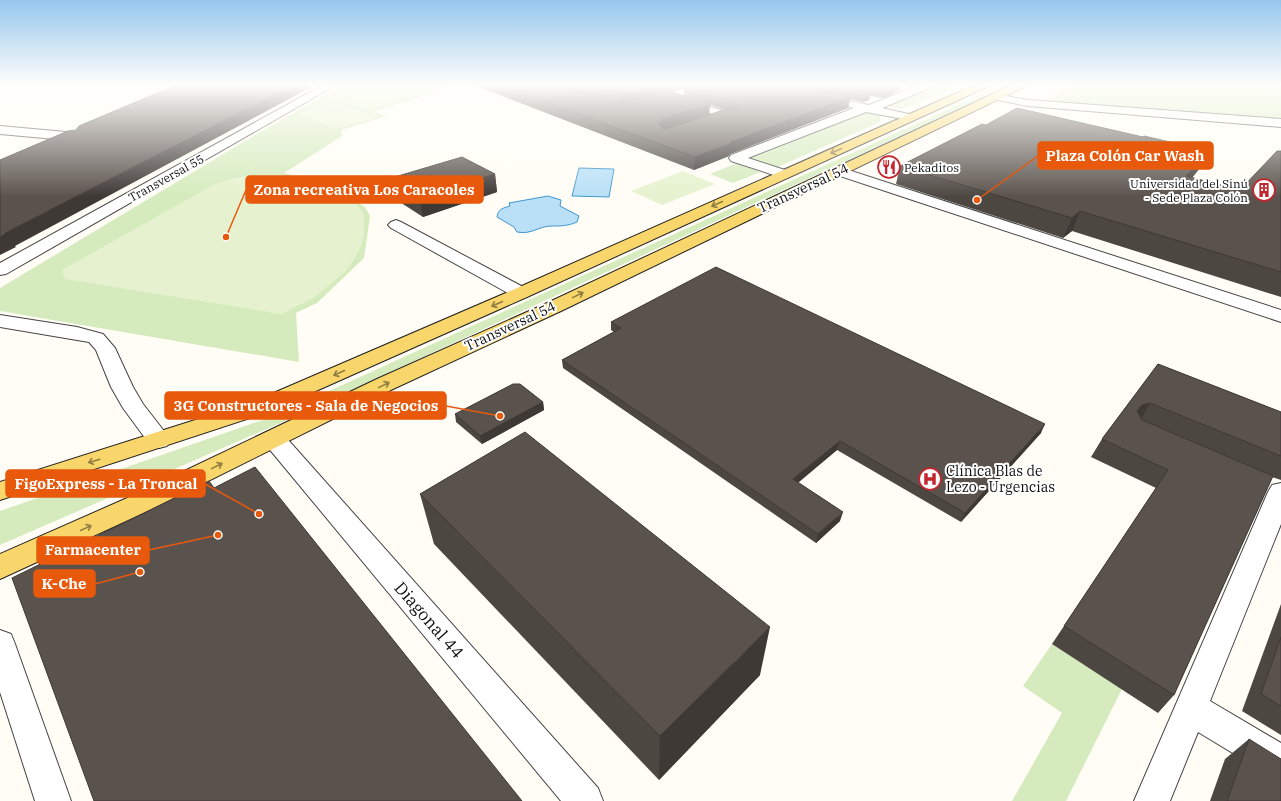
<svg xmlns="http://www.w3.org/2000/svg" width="1281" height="801" viewBox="0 0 1281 801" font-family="'IBM Plex Serif',serif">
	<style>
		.green { fill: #d5ebbd }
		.pitch { fill: #e6f2cf }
		.water { fill: #b9e0f7; stroke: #3f96cf }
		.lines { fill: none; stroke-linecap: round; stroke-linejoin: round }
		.minor-casing { stroke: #444; stroke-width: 2 }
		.major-casing { stroke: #222; stroke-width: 2 }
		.minor { fill: #fff; fill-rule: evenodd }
		.major { fill: #f9d66b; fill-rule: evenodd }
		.wall { fill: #4d4742; fill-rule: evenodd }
		.shaded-wall { fill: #3f3936 }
		.building { fill: #5a524d; stroke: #3f3936 }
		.oneway { stroke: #917d42 }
		.labels { text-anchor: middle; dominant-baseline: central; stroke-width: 4; stroke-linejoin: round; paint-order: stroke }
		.far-poi-label { font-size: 12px; fill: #111; stroke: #fff; text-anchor: start }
		.far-street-label { font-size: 12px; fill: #111; stroke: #fff }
		.street-label { font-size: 14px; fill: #111; stroke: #fff }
		.poi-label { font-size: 14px; fill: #111; stroke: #fff; text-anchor: start }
		.near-street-label { font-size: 17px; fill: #111; stroke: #fff }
		.leader { fill: none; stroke: #e8590c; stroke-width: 1.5 }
		.callout-dot { fill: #e8590c; stroke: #fff; stroke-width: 1.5 }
		.callout { fill: #e8590c; stroke: #e8590c; stroke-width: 1.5 }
		.callout-label { font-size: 15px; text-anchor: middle; font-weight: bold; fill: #fff }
	</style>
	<rect width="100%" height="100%" fill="#fffdf5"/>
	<g class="green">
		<polygon points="343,85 455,85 373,112 387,116 341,130 342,136 284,173 327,184 365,207 370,216 364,258 317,303 296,313 299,362 0,311 0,288 245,141"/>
		<polygon points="934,85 961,85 902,109 887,106"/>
		<polygon points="1002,85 1010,85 285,421 0,545 0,511 274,416"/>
		<polygon points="1073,85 1281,85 1281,120 1041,102"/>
		<polygon points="863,112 880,116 880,122 775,168 745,158"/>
		<polygon points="737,163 760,172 733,183 710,174"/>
		<polygon points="1052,644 1122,689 1066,801 1012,801 1062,713 1023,686"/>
	</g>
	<g class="pitch">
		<polygon points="360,87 361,87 402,100 368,110 327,96"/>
		<polygon points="336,102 378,117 337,129 296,114"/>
		<polygon points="683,171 715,184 662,205 631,191"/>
		<polygon points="261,175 304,180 323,187 356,203 364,214 364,234 361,246 355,258 345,272 313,298 281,314 65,279 62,270 213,185 235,178"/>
	</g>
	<g class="water">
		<polygon points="579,168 614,169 609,197 572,196"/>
		<path d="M 548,196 L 561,200 L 560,206 L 579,216 L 577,222 C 568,226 561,226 552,226 C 538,226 532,235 517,232 L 514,227 L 497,217 C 498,209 503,208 510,206 L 509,203 Z"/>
	</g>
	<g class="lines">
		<g class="minor-casing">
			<g id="minor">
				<polygon points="323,85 336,85 6,274 0,275 0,263"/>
				<polygon points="696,85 712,85 711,87 654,104 646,104 644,102 646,100"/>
				<polygon points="756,85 775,85 869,105 919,85 933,85 932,87 882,108 913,115 915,117 913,119 909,120 866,112 748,158 788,171 790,174 788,177 783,178 731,161 729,158 731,155 854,108 761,88"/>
				<polygon points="996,94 1028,100 1281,119 1281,127 1028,106 992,99 991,97 992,95"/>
				<polygon points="682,98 736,115 738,117 736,119 732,120 678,103 677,101"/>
				<polygon points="0,126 77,133 81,134 83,137 81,140 77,141 0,134"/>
				<polygon points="839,167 1281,310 1281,322 834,174 832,171 834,168"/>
				<polygon points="396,220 401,222 527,289 530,293 527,297 521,298 515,297 391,228 388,225 391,222"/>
				<polygon points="0,315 77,327 103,334 115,348 133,387 143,404 171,440 167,446 159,448 151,446 123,408 111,387 96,350 89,342 0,327"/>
				<polygon points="274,431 282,433 598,788 603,801 561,801 266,445 262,439 266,433"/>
				<polygon points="1281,483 1281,524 1210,701 1281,743 1281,781 1269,775 1198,732 1170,801 1134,801 1268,492 1272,485"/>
				<polygon points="0,630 11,634 15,644 71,801 35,801 0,692"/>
			</g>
		</g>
		<g class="major-casing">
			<g id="major">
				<polygon points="975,85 988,85 987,87 527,297 271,411 0,500 0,482 255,401 515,289"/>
				<polygon points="1012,85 1025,85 1024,87 561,311 393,389 152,509 0,579 0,554 134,495 377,379 547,303"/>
			</g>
		</g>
		<use href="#minor" class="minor"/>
		<use href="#major" class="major"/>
	</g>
	<g class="wall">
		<path d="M 474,85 L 901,85 L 899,91 L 895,92 L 894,93 L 884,98 L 870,96 L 869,100 L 863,102 L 850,99 L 848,108 L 730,154 L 729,156 L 694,170 ZM 684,87 L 684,96 L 670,91 ZM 710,105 L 725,110 L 709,115 Z"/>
		<polygon points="1281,151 1281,297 1072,231 1063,238 896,184 900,166 1200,168 1192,178 1240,190"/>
		<polygon points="495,174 497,192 423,217 392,197 388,179"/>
		<polygon points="611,322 1041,433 961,522 837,450 798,483 840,521 816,543 563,368 562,360 614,332 611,330"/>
		<polygon points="1158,364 1281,412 1281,480 1272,477 1174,695 1158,713 1052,644 1156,488 1091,457 1102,439"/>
		<polygon points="543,402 544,410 482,444 456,422 455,414"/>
		<polygon points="420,494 760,675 659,780 434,544"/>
		<polygon points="1281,604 1281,735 1242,711"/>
		<polygon points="1249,739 1281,801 1210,801 1225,759"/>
	</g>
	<g class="shaded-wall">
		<polygon points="293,85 315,85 15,246 16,247 0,255 0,237 5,233"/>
		<polygon points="656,85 691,85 619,106 619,96"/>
		<polygon points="891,85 896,85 894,93 884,98 886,87"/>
		<polygon points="872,86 869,100 863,102 865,92"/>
		<polygon points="850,97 848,108 730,154 729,156 694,170 695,157 731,142"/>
		<polygon points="710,104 709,115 662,131 659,124 662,119"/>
		<polygon points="1209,151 1200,168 1177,195 1186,176"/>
		<polygon points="495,174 497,192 423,217 419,198"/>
		<polygon points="1080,211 1072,231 1063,238 1072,218"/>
		<polygon points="543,402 544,410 482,444 480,436"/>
		<polygon points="1150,403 1140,421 1137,411 1142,405"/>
		<polygon points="1045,424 1041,433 961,522 965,513"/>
		<polygon points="840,441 837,450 791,488 793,479"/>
		<polygon points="843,512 840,521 816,543 818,534"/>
		<polygon points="770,627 760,675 659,780 660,736"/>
	</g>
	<g class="building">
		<polygon points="176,85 293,85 5,233 7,233 0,237 0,160 68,131 76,130 79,126"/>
		<polygon points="500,85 556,85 618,105 668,91 710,104 662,119 659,124 662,128 667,129 726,109 737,109 740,106 737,103 684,86 690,85 790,85 850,97 731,142 730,144 695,157"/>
		<polygon points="585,85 656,85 619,96"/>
		<polygon points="833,85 891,85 886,87 872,86 871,89 865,92"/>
		<polygon points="1017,108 1143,137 1144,136 1209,151 1186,176 1240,190 1277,151 1281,151 1281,272 1080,211 1072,218 900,166 982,124 986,125"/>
		<polygon points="462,157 495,174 419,198 388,179"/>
		<polygon points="716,267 1045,424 965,513 840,441 793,479 843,512 818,534 562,360 621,328 611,322"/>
		<polygon points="1158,364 1281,412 1281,456 1150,403 1142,405 1137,411 1142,420 1273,476 1174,695 1064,626 1168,470 1102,439"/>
		<polygon points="513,384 520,384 543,402 480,436 455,414"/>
		<polygon points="525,432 770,627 660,736 420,494"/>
		<polygon points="255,467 522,801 94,801 12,578 209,481 214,488"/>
		<polygon points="1281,637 1281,706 1261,694"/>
		<polygon points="1249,739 1281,759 1281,801 1227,801"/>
	</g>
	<defs><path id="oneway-shaft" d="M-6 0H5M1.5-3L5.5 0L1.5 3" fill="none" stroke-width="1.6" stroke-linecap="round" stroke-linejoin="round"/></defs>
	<g class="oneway">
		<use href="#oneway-shaft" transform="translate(836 151) rotate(156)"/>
		<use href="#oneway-shaft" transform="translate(717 204) rotate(156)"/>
		<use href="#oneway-shaft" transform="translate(578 295) rotate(-26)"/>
		<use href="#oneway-shaft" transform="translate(497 304) rotate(156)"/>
		<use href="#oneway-shaft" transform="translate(339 373) rotate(156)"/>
		<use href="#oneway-shaft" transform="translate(384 385) rotate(-26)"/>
		<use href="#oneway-shaft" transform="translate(94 461) rotate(163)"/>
		<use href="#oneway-shaft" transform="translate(217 466) rotate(-26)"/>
		<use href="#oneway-shaft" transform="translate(86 528) rotate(-25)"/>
	</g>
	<linearGradient id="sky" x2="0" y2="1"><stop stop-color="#95c6ee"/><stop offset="0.43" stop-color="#fffefa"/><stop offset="1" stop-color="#fffefa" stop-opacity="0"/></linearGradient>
	<rect width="1281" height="197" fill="url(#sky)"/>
	<defs>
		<g id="restaurant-ring" transform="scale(1.15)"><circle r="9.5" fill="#fff" stroke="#c4262e" stroke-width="1.5"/><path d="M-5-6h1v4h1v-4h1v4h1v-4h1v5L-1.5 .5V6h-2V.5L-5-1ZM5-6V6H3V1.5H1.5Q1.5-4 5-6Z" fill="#c4262e"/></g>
		<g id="building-ring" transform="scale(1.15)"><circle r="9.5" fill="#fff" stroke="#c4262e" stroke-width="1.5"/><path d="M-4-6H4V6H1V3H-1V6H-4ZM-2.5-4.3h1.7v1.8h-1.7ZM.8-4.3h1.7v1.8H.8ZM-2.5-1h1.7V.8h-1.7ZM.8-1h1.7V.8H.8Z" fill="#c4262e"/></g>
		<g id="hospital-ring" transform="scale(1.15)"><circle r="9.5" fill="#fff" stroke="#c4262e" stroke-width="1.5"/><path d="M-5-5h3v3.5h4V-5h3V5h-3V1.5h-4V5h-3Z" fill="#c4262e"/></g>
	</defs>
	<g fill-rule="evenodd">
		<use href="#restaurant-ring" x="889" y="167"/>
		<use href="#building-ring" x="1264" y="190"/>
		<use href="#hospital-ring" x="930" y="479"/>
	</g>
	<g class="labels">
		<g class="far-poi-label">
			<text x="904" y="167">Pekaditos</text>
			<text x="1248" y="183" text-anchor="end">Universidad del Sinú<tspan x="1248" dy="14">- Sede Plaza Colón</tspan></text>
		</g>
		<g class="far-street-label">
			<text transform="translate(166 178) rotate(-29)">Transversal 55</text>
		</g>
		<g class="street-label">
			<text transform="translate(803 188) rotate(-25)">Transversal 54</text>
			<text transform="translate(510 326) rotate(-25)">Transversal 54</text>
		</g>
		<g class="poi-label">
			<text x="946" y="471">Clínica Blas de<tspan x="946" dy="16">Lezo - Urgencias</tspan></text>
		</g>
		<g class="near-street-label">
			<text transform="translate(429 620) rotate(49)">Diagonal 44</text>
		</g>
	</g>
	<path class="leader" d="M977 200L1038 156M226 237L246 190M500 416L446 406M259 514L205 484M218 535L149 550M140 572L95 584"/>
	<g class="callout-dot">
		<circle cx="977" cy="200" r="4"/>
		<circle cx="226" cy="237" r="4"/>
		<circle cx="500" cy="416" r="4"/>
		<circle cx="259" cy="514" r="4"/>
		<circle cx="218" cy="535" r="4"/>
		<circle cx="140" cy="572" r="4"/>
	</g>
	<g class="callout">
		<rect x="1038" y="142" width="175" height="27" rx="4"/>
		<rect x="246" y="176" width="237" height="27" rx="4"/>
		<rect x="165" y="392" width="281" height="27" rx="4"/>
		<rect x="6" y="470" width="199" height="27" rx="4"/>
		<rect x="37" y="537" width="112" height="27" rx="4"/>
		<rect x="34" y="570" width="61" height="27" rx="4"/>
	</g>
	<g class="callout-label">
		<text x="1125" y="161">Plaza Colón Car Wash</text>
		<text x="364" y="195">Zona recreativa Los Caracoles</text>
		<text x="306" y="411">3G Constructores - Sala de Negocios</text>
		<text x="106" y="489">FigoExpress - La Troncal</text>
		<text x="93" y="555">Farmacenter</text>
		<text x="64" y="589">K-Che</text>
	</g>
</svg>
